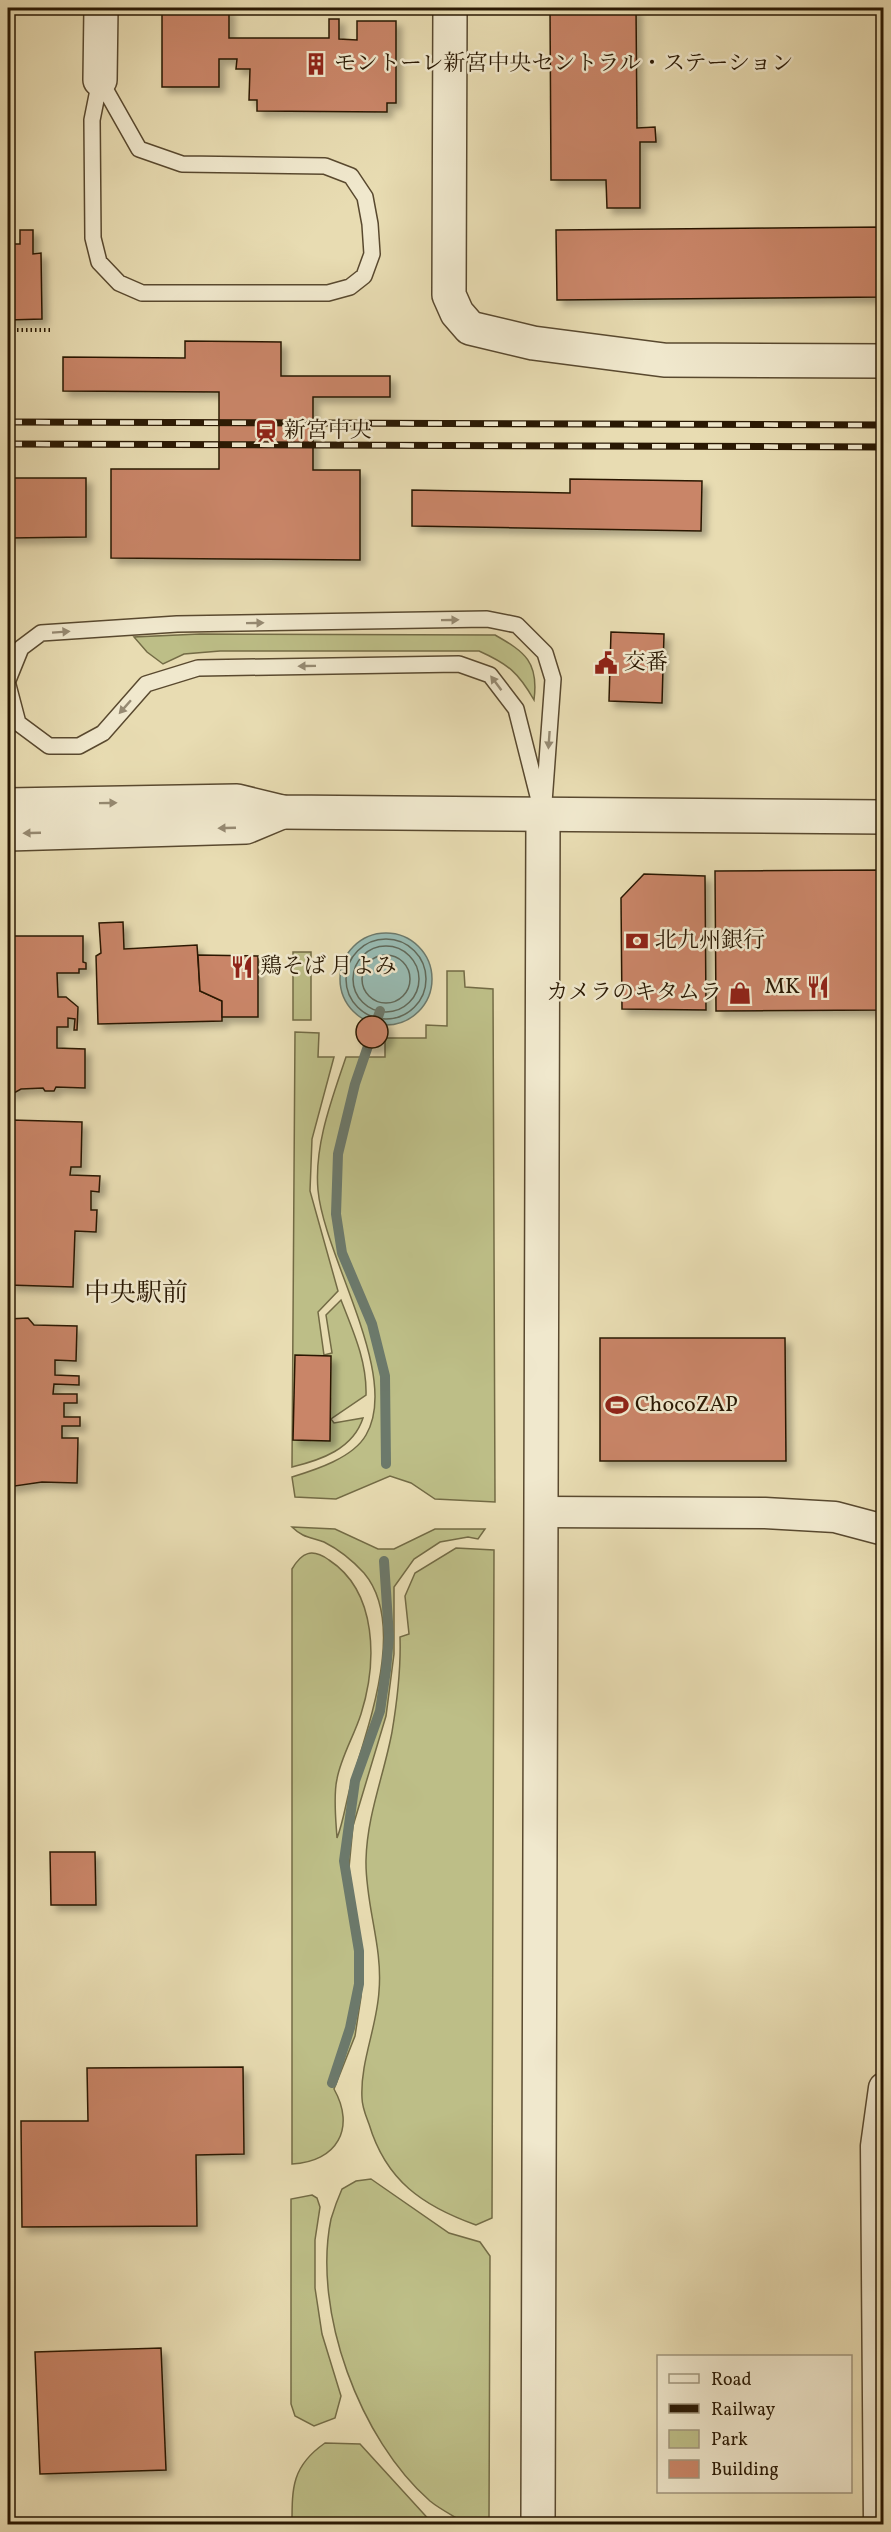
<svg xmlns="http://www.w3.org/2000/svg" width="891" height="2532" viewBox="0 0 891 2532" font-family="Vollkorn,'Noto Serif JP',serif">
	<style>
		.green { fill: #bdbe87; stroke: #736b45; stroke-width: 1.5 }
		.water { fill: #98bab1; stroke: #6c796b; stroke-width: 1.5 }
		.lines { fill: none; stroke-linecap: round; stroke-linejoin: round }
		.shore { stroke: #60695a; stroke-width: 1.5 }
		.stream { stroke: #6c796b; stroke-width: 10 }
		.building { fill: #c98567; stroke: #291803; stroke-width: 1.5; filter: url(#shadow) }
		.service-casing { stroke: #59492f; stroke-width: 18 }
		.minor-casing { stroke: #59492f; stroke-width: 33 }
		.tertiary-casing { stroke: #59492f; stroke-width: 36 }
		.path { stroke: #291803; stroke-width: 4; stroke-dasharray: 1.5 3; stroke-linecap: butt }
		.service { stroke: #f0e8cd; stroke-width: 15 }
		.minor { stroke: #f0e8cd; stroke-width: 30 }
		.tertiary { stroke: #f0e8cd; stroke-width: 33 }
		.rail-casing { stroke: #291803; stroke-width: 7 }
		.rail { stroke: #f0e8cd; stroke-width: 4.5; stroke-dasharray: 14; stroke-linecap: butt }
		.oneway { fill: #968a72 }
		.labels { text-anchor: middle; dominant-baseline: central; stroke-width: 5; stroke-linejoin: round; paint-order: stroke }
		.poi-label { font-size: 22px; fill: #291803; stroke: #f0e8cd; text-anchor: start }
		.quarter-label { font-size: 26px; fill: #291803; stroke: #f0e8cd }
	</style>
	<defs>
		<filter id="shadow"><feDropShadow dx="5.5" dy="5.5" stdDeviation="3" flood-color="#0004"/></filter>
	</defs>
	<rect width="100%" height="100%" fill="#e8dcb2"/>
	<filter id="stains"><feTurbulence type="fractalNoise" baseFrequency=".00333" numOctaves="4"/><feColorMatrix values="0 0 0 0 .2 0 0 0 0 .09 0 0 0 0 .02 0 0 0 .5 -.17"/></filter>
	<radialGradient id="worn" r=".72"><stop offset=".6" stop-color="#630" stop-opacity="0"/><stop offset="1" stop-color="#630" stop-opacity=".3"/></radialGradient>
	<g class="green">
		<path d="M 200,634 L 495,635 C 525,652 539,662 534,700 C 518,672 508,664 479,651 L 220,651 L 184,654 L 163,664 L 147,652 L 134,637 Z"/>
		<rect x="293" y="952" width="18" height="68"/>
		<path d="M 447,971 L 464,971 L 465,987 L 493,989 L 495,1502 L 435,1499 L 411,1483 L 390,1476 L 336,1499 L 295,1497 L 292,1477 C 315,1470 353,1458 366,1435 C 401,1376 324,1257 318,1190 C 314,1145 332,1099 346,1057 L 385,1057 L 385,1038 L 426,1038 L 426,1025 L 447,1026 Z"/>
		<path d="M 295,1032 L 319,1033 L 318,1057 L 334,1057 L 312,1139 L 310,1191 L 338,1291 L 318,1312 L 324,1355 L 332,1353 L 326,1315 L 341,1300 C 353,1331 367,1361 366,1395 L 331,1419 L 334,1423 L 363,1418 C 353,1449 321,1460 292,1467 Z"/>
		<path d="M 292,1527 L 335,1529 L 378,1549 L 394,1549 L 435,1529 L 485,1529 L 478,1539 L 468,1537 L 440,1542 L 414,1559 L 394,1587 L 394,1654 L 386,1716 L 353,1826 L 349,1868 L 363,1961 L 361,1997 L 355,2036 L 334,2089 C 356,2128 337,2162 292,2164 L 292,1569 C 302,1552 312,1548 329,1560 C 378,1592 377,1663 361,1714 C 354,1736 341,1757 337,1779 C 333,1796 336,1821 337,1838 C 344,1820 346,1800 352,1781 C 368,1725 407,1624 364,1573 C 353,1561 340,1550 324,1542 C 311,1537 303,1538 292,1527 Z"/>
		<path d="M 456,1548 L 494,1550 L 492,2218 L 476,2225 C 423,2206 386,2181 369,2124 C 366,2116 362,2107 362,2098 C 360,2062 377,2027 379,1991 C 383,1946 365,1904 366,1860 C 367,1815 384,1775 392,1732 C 397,1702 401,1667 400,1637 L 409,1634 L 405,1596 L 415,1573 Z"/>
		<path d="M 371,2179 L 449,2233 L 480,2242 L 490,2256 L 489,2519 L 465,2523 C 454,2516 441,2510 430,2501 C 360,2440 312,2311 331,2219 C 334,2209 338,2198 342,2189 L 356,2181 Z"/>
		<polygon points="312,2195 317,2198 320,2207 315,2240 315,2288 322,2334 341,2396 335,2418 314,2426 295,2416 291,2404 291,2199"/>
		<path d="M 325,2443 L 360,2444 L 433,2524 L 292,2524 C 292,2487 292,2466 325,2443 Z"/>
	</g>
	<circle class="water" cx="386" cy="979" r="46"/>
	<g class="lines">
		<g class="shore">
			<circle cx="386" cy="979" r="40"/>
			<circle cx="386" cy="979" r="33"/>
			<circle cx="386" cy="979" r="24"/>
		</g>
		<g class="stream">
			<polyline points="380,1011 355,1084 338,1154 336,1214 342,1253 372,1324 385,1376 386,1464"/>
			<polyline points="332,2083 350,2028 359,1984 359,1951 344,1861 355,1781 380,1711 386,1670 389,1637 384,1561"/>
		</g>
	</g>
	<g class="building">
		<polygon points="162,8 229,8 229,38 329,38 329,19 339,19 339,39 357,40 357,21 396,21 396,103 387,103 387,112 257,111 257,100 249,100 250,69 236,69 237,59 219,59 219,87 162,87"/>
		<polygon points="550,8 636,8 637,128 655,127 656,142 640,142 640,208 607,208 606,180 551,180"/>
		<polygon points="884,227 884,297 557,300 556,230"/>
		<polygon points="20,230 33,230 33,254 41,253 42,319 8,320 8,244 20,244"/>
		<polygon points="185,341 281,342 281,376 390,376 390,397 313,397 313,470 360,470 360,560 111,558 111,469 219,469 219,392 63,391 63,357 185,358"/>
		<polygon points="8,478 86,478 86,537 8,538"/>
		<polygon points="570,479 702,481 701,531 412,526 412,490 570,493"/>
		<polygon points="611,632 664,634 662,703 609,701"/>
		<polygon points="884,870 884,1010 716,1011 715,871"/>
		<polygon points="644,874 705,876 706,1010 622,1009 621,898"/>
		<polygon points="123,922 124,949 197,945 200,991 222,1001 222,1021 98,1024 96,956 101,953 99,923"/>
		<polygon points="8,936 83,936 83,962 86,963 86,969 79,969 79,973 57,973 58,997 66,997 78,1007 77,1030 74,1030 75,1019 68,1018 68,1027 57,1027 57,1048 85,1049 85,1088 56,1087 54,1091 45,1091 43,1088 21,1089 14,1093 8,1091"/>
		<polygon points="198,955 258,956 258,1017 222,1017 222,1001 200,991"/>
		<circle cx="372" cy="1032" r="16"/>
		<polygon points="11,1120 82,1122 81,1167 71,1167 70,1175 100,1176 99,1192 91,1191 91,1210 97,1210 96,1232 75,1231 73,1287 9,1285 8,1127 11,1127"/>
		<polygon points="28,1318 34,1325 77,1326 76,1361 55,1360 55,1375 79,1376 79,1385 54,1384 53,1394 77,1394 77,1403 64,1403 64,1417 80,1417 80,1426 62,1426 62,1438 78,1438 77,1483 42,1482 8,1487 8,1319"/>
		<polygon points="600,1338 785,1338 786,1461 600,1461"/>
		<polygon points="295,1355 331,1356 330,1441 293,1440"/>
		<polygon points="50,1852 95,1852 96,1905 51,1905"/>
		<polygon points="243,2067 244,2154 196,2155 197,2226 22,2227 21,2121 88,2121 87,2068"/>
		<polygon points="161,2348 166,2470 40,2474 35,2352"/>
	</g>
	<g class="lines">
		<g class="service-casing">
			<g id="service">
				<polygon points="100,80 139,149 182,164 325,166 351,176 365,197 370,224 372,254 364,276 350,287 328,293 142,293 119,283 99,262 93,238 92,120"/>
				<polyline points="8,680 21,648 41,633 177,624 487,619 517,625 545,653 553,679 543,816"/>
				<polyline points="8,685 18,723 49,746 79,746 103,733 146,684 198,668 459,664 490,675 516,709 540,804"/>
			</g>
		</g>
		<g class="minor-casing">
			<g id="minor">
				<polyline points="542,1512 765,1513 835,1517 884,1530"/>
				<polyline points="879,2524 876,2146 884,2088"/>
			</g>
		</g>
		<g class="tertiary-casing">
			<g id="tertiary">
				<polyline points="450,8 449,295 457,313 470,328 533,343 664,360 884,361"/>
				<polyline points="100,80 101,8"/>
				<polyline points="8,805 237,801 282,812 884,817"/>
				<polyline points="8,834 246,827 282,812"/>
				<polyline points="538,2524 543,816"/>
			</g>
		</g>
		<polyline class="path" points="8,330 51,330"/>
		<use href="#service" class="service"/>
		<use href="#minor" class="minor"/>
		<use href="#tertiary" class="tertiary"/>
		<g class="rail-casing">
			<g id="rail">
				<polyline points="8,422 884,425"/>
				<polyline points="8,444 884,447"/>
			</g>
		</g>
		<use href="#rail" class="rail"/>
	</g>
	<defs><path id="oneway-solid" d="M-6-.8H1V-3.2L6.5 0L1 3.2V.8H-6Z" transform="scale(1.5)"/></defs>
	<g class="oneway">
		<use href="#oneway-solid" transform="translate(450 620) rotate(-1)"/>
		<use href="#oneway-solid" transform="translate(255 623) rotate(-1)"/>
		<use href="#oneway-solid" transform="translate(61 632) rotate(-4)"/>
		<use href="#oneway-solid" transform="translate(307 666) rotate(179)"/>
		<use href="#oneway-solid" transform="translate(496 683) rotate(-127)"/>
		<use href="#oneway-solid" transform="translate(125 707) rotate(131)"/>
		<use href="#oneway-solid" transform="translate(549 740) rotate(94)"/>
		<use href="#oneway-solid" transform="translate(108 803) rotate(-1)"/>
		<use href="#oneway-solid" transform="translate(227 828) rotate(178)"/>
		<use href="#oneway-solid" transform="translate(32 833) rotate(178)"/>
	</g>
	<defs>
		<g id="building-bare" transform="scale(1.8)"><path d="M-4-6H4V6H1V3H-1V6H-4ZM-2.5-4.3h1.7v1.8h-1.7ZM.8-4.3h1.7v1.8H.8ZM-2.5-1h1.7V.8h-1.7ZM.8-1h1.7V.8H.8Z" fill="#8f2418" stroke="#f0e8cd" stroke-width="2.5" paint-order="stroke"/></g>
		<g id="station-bare" transform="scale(1.8)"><path d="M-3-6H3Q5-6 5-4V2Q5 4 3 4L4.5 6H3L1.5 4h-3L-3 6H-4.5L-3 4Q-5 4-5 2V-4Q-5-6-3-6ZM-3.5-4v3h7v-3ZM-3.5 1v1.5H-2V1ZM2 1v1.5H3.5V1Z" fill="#8f2418" stroke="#f0e8cd" stroke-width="2.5" paint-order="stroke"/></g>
		<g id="civic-bare" transform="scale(1.8)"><path d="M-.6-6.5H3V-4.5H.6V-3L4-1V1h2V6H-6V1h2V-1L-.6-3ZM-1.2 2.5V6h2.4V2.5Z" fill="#8f2418" stroke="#f0e8cd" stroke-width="2.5" paint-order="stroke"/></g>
		<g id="bank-bare" transform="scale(1.8)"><path d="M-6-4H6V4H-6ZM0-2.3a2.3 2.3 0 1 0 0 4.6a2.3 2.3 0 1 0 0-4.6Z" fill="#8f2418" stroke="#f0e8cd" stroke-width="2.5" paint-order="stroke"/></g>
		<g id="restaurant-bare" transform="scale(1.8)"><path d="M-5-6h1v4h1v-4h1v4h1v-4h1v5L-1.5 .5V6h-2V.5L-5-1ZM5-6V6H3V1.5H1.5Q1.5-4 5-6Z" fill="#8f2418" stroke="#f0e8cd" stroke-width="2.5" paint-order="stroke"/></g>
		<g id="shop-bare" transform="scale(1.8)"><path d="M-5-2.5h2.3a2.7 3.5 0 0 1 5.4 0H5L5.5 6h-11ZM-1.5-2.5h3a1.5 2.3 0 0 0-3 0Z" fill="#8f2418" stroke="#f0e8cd" stroke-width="2.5" paint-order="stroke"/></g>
		<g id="stadium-bare" transform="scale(1.8)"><path d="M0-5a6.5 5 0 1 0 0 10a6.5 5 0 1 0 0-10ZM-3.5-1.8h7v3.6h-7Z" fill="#8f2418" stroke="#f0e8cd" stroke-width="2.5" paint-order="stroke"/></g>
	</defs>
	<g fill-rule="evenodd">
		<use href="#building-bare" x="316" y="64"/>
		<use href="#station-bare" x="266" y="431"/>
		<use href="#civic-bare" x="606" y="663"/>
		<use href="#bank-bare" x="637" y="941"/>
		<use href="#restaurant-bare" x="242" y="967"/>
		<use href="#restaurant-bare" x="818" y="987"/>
		<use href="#shop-bare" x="740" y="993"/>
		<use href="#stadium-bare" x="617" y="1405"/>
	</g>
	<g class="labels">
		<g class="poi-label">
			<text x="334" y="64">モントーレ新宮中央セントラル・ステーション</text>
			<text x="284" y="431">新宮中央</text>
			<text x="624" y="663">交番</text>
			<text x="655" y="941">北九州銀行</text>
			<text x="260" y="967">鶏そば 月よみ</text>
			<text x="800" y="987" text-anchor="end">MK</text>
			<text x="722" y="993" text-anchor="end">カメラのキタムラ</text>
			<text x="635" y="1405">ChocoZAP</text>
		</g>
		<g class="quarter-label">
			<text x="136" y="1294">中央駅前</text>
		</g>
	</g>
	<rect width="891" height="2532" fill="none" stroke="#e8dcb2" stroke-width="30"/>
	<rect x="9" y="9" width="873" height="2514" fill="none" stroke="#291803" stroke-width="3"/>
	<rect x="15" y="15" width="861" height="2502" fill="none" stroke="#291803" stroke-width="1.5"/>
	<rect x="657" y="2355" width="195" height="138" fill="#f0e8cd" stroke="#a0957c" stroke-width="1.5"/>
	<rect x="669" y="2374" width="30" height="9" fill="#f0e8cd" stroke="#a0957c" stroke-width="1.5"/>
	<text x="711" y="2385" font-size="18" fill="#291803">Road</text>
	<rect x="669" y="2404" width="30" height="9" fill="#291803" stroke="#a0957c" stroke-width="1.5"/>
	<text x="711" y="2415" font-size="18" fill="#291803">Railway</text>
	<rect x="669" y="2430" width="30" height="18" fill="#bdbe87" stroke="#a0957c" stroke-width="1.5"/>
	<text x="711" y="2445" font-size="18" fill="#291803">Park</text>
	<rect x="669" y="2460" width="30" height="18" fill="#c98567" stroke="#a0957c" stroke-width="1.5"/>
	<text x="711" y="2475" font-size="18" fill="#291803">Building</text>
	<rect width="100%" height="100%" filter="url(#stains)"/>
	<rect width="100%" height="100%" fill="url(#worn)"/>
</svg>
